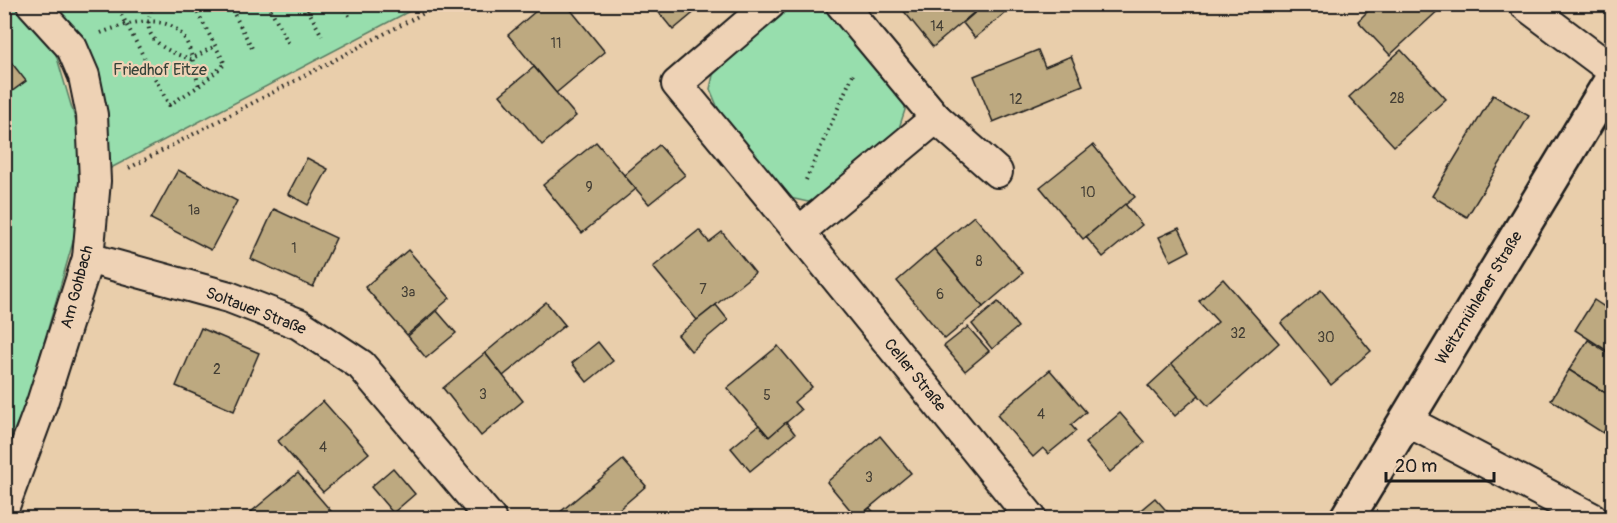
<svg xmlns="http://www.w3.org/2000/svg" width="1617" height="523" viewBox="0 0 1617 523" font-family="Pangolin,sans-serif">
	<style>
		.green { fill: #97dead; stroke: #5a7d64; stroke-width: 1.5 }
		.building { fill: #bda980; stroke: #1c1c1c; stroke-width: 1.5 }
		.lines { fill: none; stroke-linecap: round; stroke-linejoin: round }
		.minor-casing { stroke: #1c1c1c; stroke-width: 34 }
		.tertiary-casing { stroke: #1c1c1c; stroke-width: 38 }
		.path { stroke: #1c1c1c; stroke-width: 4; stroke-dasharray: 1.5 4.5; stroke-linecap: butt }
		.minor { stroke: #eed2b5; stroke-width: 30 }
		.tertiary { stroke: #eed2b5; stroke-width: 33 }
		.labels { text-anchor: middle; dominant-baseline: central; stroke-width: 4.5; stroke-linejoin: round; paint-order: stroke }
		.number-label { font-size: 14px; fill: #443f35 }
		.park-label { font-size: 16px; fill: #354339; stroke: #eed2b5 }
		.street-label { font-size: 16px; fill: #1c1c1c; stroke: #eed2b5 }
	</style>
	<rect width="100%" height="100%" fill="#e9ceab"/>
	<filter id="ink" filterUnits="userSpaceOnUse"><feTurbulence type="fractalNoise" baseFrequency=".0167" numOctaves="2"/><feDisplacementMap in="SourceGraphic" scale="12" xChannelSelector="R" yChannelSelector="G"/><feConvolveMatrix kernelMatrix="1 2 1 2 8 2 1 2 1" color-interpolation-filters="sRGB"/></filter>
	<g filter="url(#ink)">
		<g class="green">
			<polygon points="12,4 55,51 92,176 28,398 5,451 4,5"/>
			<polygon points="44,5 421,5 109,169 100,93"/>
			<polygon points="784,5 831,5 905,99 905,110 898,131 816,200 808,202 781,196 744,151 742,138 720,113 710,89 713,75 725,56"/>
		</g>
		<g class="building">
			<polygon points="544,4 566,4 605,52 556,93 508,35"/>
			<polygon points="652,4 704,4 673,30"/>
			<polygon points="898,4 984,4 933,47"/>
			<polygon points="985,4 1012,7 975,38 963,23"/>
			<polygon points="1375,4 1440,4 1442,7 1390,55 1358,21"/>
			<polygon points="1038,50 1045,67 1071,56 1083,85 993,122 974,76"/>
			<polygon points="1401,50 1446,99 1394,146 1349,97"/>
			<polygon points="4,53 26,81 4,97"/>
			<polygon points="534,67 576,116 542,145 500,95"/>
			<polygon points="1493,95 1529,116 1467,217 1432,196"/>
			<polygon points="596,142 636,189 582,233 543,185"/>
			<polygon points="659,145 685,175 649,204 624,175"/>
			<polygon points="1093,145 1135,197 1083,239 1040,187"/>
			<polygon points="307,158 328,169 308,205 288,194"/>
			<polygon points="178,170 237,201 211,250 151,219"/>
			<polygon points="1125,204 1142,225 1103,257 1086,237"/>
			<polygon points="274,209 336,238 313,287 251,259"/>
			<polygon points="974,216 1023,273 983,307 934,249"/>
			<polygon points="1179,228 1190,251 1171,261 1159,237"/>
			<polygon points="699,230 709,242 722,232 755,273 697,320 653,267"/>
			<polygon points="934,249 983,307 945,339 897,281"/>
			<polygon points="408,250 450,298 407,335 365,287"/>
			<polygon points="1223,279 1279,343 1208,406 1171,364 1218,322 1199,301"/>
			<polygon points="1321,290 1371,351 1331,385 1281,323"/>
			<polygon points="1594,300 1612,312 1612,354 1575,330"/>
			<polygon points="546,302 565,325 503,376 485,353"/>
			<polygon points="998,302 1018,327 992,349 972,324"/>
			<polygon points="716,305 728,320 691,351 678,335"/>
			<polygon points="437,311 456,333 426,358 408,336"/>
			<polygon points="968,327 989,351 965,371 944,346"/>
			<polygon points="201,328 259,353 234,411 176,386"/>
			<polygon points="1588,340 1612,356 1612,397 1569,370"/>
			<polygon points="598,342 613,361 587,382 572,363"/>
			<polygon points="778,346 812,387 794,402 801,410 769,437 727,388"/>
			<polygon points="485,353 523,401 481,436 443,388"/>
			<polygon points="1172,364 1199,395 1175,416 1148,386"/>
			<polygon points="1050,370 1086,412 1071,425 1076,431 1048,454 1043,448 1033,457 997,415"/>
			<polygon points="1569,370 1612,397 1612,419 1603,433 1551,400"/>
			<polygon points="323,401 369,453 323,492 278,441"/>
			<polygon points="1120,413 1145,442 1110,472 1085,443"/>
			<polygon points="786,422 795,434 750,471 731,448 759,425 769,437"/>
			<polygon points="880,436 911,473 857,518 827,482"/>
			<polygon points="623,460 646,486 617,511 624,518 553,518"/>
			<polygon points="393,468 415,494 393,513 371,487"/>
			<polygon points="298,473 337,518 257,518 251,512"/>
			<polygon points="1155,498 1173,518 1131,518"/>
			<polygon points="870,508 879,518 857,518"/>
		</g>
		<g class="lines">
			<g class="minor-casing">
				<g id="minor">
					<polyline points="770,4 677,84 799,232"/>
					<polyline points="841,4 936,118 799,232 1031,518"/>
					<polyline points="1524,4 1612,70"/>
					<polyline points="936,118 997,172"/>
					<polyline points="88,258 229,297 299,324 361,365 490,518"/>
					<polyline points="1405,420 1592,518"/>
					<polyline points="4,506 42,403 88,258 95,181 92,115 84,76 72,48 32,4"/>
				</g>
			</g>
			<g class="tertiary-casing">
				<polyline id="tertiary" points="1347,518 1612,79"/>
			</g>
			<g class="path">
				<polyline points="116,4 169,105 199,86 225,64 193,4"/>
				<path d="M 152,4 C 151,12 147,21 149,29 C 152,45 176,55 191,59 L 215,46"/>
				<polyline points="229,4 253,50"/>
				<polyline points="268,4 289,44"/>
				<polyline points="305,4 322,36"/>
				<polyline points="343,4 350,18"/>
				<path d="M 101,33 C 128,22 173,9 188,45 C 193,58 195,73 199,86"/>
				<polyline points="129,168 441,4"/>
				<polyline points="806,180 854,72"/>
			</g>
			<use href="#minor" class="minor"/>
			<use href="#tertiary" class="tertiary"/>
		</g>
	</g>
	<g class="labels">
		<g class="number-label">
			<text x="937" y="26">14</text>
			<text x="556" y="43">11</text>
			<text x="1397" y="98">28</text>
			<text x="1016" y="99">12</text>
			<text x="589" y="187">9</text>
			<text x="1088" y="192">10</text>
			<text x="194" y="210">1a</text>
			<text x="294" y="248">1</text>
			<text x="979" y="261">8</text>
			<text x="703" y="289">7</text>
			<text x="408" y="292">3a</text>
			<text x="940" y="294">6</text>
			<text x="1238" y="333">32</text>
			<text x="1326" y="337">30</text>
			<text x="217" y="369">2</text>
			<text x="483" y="394">3</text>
			<text x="767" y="395">5</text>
			<text x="1041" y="414">4</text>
			<text x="323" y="447">4</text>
			<text x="869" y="477">3</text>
		</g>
		<g class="park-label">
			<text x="160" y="70">Friedhof Eitze</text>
		</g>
		<g class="street-label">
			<text transform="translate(77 287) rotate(-75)">Am Gohbach</text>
			<text transform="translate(1479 298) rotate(-59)">Weitzmühlener Straße</text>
			<text transform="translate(256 311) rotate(21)">Soltauer Straße</text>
			<text transform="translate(915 375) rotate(51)">Celler Straße</text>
		</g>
	</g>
	<rect width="1617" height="523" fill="none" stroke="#eed2b5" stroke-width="24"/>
	<rect x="12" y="12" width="1593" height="499" fill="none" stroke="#1c1c1c" stroke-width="2" filter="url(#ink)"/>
	<path d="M1386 472v9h108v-9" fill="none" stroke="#1c1c1c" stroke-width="3"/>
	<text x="1395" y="472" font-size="18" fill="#1c1c1c" stroke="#eed2b5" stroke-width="4.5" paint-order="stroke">20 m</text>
</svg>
